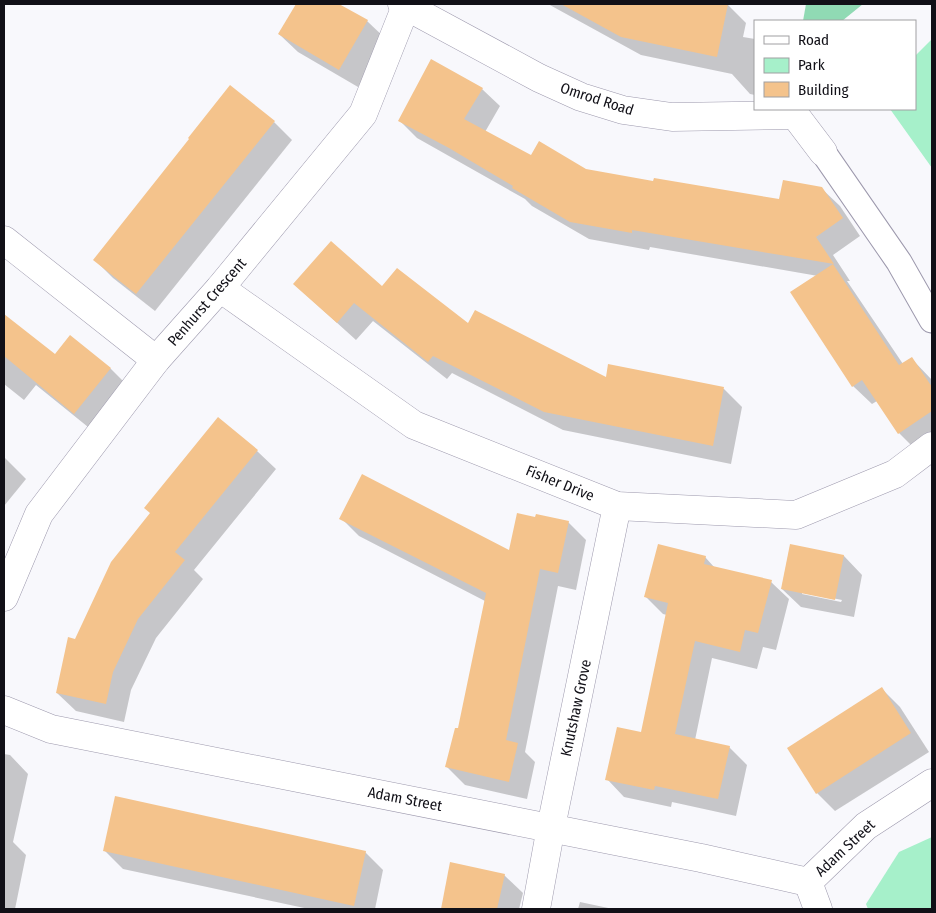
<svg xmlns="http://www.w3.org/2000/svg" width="936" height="913" viewBox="0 0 936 913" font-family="'Fira Sans Condensed',sans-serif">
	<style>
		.green { fill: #a6f0ca }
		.forest { fill: #90dab4 }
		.shadow { fill: #0003; fill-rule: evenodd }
		.building { fill: #f4c38c }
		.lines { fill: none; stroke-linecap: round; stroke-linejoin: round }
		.service-casing { stroke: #9d99ad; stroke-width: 27 }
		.minor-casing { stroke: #9d99ad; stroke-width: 29 }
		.service { stroke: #fff; stroke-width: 25 }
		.minor { stroke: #fff; stroke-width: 28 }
		.labels { text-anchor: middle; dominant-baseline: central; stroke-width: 5; stroke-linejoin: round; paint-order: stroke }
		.street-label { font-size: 15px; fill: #111017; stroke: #fff }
	</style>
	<rect width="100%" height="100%" fill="#f8f8fc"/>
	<g class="green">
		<polygon points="932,39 932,168 890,109 915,109 915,56"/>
		<polygon points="932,837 932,909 868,909 866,904 899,852"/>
	</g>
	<polygon class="forest" points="806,4 863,4 842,21 803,21"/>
	<g class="shadow">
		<polygon points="297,4 337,4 367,21 386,39 358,87 298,52 279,34"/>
		<polygon points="548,4 727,4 746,23 743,37 755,39 755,95 750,94 732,74 641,55"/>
		<polygon points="482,89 500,106 485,132 531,157 586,170 654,182 780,201 821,188 840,206 860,236 833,255 850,281 847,281 903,364 911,358 932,380 932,441 917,451 899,433 877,401 872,404 853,386 818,276 650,247 649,250 589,239 532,206 525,199 417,138 399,120"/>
		<polygon points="274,122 292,140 155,311 113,278 95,260"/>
		<polygon points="294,284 382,288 468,325 607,379 724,389 742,407 731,464 563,430 452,373 447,379 373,321 356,340"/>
		<polygon points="4,316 55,355 70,337 111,369 129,387 93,431 36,385 24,400 4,384"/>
		<polygon points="218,419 257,451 276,469 194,570 203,579 156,638 131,690 124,722 76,711 57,693 76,640 151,514"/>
		<polygon points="4,457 26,479 4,506"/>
		<polygon points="341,518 510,552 568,522 586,540 576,590 558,586 525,752 535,762 527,799 465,785 447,767 459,730 485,601 359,536"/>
		<path d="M 791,546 L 844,556 L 862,575 L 854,617 L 801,607 L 782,589 ZM 802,592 L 842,600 L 841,602 L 802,594 Z"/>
		<polygon points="705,557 715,568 771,582 789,599 776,650 763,647 757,669 712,658 695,740 729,747 747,765 736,816 672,802 671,807 624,797 607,779 642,733 667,615 663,614 646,597"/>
		<polygon points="882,689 900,707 929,752 835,811 817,793"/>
		<polygon points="4,754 10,755 28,774 13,842 26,855 15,909 4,909"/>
		<polygon points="104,850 365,852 383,870 375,909 309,909 123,869"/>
		<polygon points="451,864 504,875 523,893 519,909 442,909"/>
		<polygon points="580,902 613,909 578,909"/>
	</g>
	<g class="building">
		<polygon points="296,4 339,4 368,20 339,70 278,34"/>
		<polygon points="561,4 728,4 717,57 621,37"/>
		<polygon points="431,59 483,88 464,119 531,155 539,141 586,169 653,181 654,178 779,199 783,180 822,187 843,218 816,237 834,264 632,230 632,233 570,222 512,188 513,186 449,148 398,121"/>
		<polygon points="230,85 275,121 136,294 93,260 189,139 188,138"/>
		<polygon points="331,241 382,286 397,268 468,323 475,310 606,377 608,364 724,387 713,446 544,412 433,356 428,362 354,303 337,323 293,284"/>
		<polygon points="833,264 899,365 912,357 932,387 932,411 898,434 862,380 852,387 790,292"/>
		<polygon points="4,314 55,354 70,335 111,368 74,414 4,356"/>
		<polygon points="218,417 258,450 175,552 185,560 138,619 113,672 106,704 56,693 68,637 75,639 111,562 150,513 144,508"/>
		<polygon points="362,474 509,550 517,513 535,517 536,514 569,521 558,573 540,569 506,740 518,743 509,782 445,767 455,728 458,728 486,593 339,519"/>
		<polygon points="658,544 706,556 704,564 772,580 758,633 745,630 740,652 695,641 675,734 730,746 718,799 655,786 654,790 605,780 617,727 641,732 668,603 644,597"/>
		<polygon points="790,544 844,555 835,600 781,589"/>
		<polygon points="882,687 911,733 816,794 787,748"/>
		<polygon points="115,796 366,851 354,906 103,851"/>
		<polygon points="450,862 505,874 497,909 441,909"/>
	</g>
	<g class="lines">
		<g class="service-casing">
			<polyline id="service" points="823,152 899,262 932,320"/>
		</g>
		<g class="minor-casing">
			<g id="minor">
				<polyline points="402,4 539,78 581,97 623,110 672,117 795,115"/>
				<polyline points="795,115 823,152"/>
				<polyline points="4,240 156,360"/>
				<polyline points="220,288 414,425 617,506 796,515 895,474 932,446"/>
				<polyline points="4,597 39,514 156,360 220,288 363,114 406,6"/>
				<polyline points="4,710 51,729 701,858 808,882 866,826 932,783"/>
				<polyline points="808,882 818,909"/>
				<polyline points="536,909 551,827 617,506"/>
			</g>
		</g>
		<use href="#service" class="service"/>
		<use href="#minor" class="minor"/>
	</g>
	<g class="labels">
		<g class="street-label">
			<text transform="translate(597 99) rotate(18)">Omrod Road</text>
			<text transform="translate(207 302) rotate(-49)">Penhurst Crescent</text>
			<text transform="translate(560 483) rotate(22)">Fisher Drive</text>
			<text transform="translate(576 708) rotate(-78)">Knutshaw Grove</text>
			<text transform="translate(405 799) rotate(11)">Adam Street</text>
			<text transform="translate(845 848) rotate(-43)">Adam Street</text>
		</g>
	</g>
	<rect width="936" height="913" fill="none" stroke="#111017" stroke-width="10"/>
	<rect x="754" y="20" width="162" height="90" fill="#ffffff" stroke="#a09fa2"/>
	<rect x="764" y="36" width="25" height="8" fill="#ffffff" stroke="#a09fa2"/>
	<text x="798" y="45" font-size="15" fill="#111017">Road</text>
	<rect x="764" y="58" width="25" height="15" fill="#a6f0ca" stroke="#a09fa2"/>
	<text x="798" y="70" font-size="15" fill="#111017">Park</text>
	<rect x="764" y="82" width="25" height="15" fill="#f4c38c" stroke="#a09fa2"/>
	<text x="798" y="95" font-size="15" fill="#111017">Building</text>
</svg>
